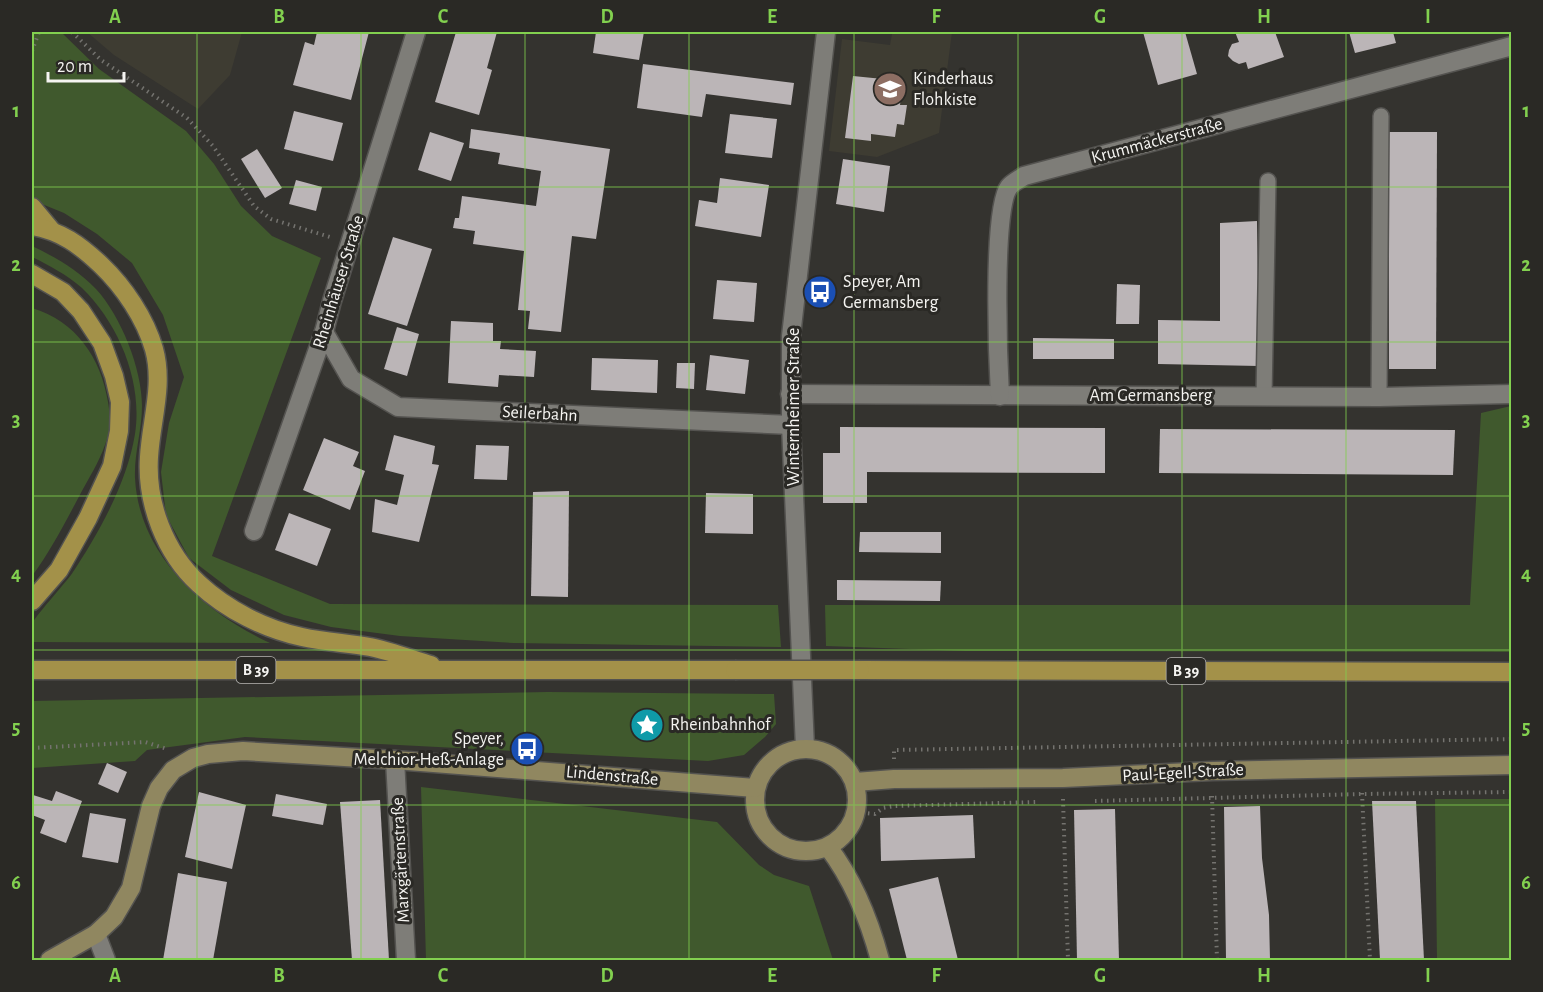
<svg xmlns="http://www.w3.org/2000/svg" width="1543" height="992" viewBox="0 0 1543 992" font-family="'Alegreya Sans',sans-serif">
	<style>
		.built { fill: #3e3c32 }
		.green { fill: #40592d }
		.building { fill: #bbb5b7 }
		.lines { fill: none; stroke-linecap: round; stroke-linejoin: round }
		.lane-casing { stroke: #545350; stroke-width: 18 }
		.street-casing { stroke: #545350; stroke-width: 21 }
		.secondary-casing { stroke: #545350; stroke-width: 21 }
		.primary-casing { stroke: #545350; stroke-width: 21 }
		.path { stroke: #74736f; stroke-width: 4; stroke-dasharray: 1.5 4.5; stroke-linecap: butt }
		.lane { stroke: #7e7d78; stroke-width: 15 }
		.street { stroke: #7e7d78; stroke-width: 18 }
		.secondary { stroke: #908760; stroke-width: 18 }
		.primary { stroke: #a39149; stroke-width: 18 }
		.primary-bridge-casing { stroke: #545350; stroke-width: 21; stroke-linecap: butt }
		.primary-bridge { stroke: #a39149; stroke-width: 18 }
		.grid { fill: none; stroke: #82d04f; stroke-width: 1.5; stroke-opacity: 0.55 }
		.labels { text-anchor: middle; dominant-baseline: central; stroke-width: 6; stroke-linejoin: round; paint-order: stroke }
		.shield { fill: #2a2925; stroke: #b8b7b4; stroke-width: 1.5 }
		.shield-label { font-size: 16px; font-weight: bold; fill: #f5f4f1 }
		.poi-label { font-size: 18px; fill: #f5f4f1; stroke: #2a2925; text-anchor: start }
		.street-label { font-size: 18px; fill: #f5f4f1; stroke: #2a2925 }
		.neatline { fill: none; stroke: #82d04f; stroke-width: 2 }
		.grid-label { font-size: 20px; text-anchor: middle; font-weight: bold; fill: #82d04f }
	</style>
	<rect width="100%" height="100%" fill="#34332f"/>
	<g class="built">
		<polygon points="87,32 242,32 230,75 198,109 114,55"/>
		<polygon points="902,32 952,32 939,133 877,157 829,151 842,39 890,45 892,34"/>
	</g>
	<g class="green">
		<polygon points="32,32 61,32 99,69 186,131 214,164 241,206 272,236 321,258 212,556 330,604 778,605 781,647 514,643 400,636 331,627 284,615 231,590 189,558 166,515 161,472 169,423 184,377 163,315 132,263 97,234 64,213 32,200"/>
		<path d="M 32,246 C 55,257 78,270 96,289 C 121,316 142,369 142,406 C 142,430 134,454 135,478 C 139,556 204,612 270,643 L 32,642 C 31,637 30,630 32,624 C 33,619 65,583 71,575 C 99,533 127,483 135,434 C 143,382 119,324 82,288 C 67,275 49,265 32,257 Z"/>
		<path d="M 32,308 C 76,321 101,358 108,402 C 110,413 111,428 107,439 C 102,456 92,473 83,489 C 67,519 52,549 32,576 Z"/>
		<polygon points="1511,406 1511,652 965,651 826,646 825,605 1470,605 1481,413"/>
		<polygon points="548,692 774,694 776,724 765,737 744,755 708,761 245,737 147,750 135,761 32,768 32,701"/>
		<polygon points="421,787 717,822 759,865 774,875 809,886 833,960 426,960"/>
		<polygon points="1435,799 1511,799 1511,960 1437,960"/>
	</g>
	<g class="building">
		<polygon points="317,32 369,32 351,100 293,85 305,42 314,45"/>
		<polygon points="456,32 497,32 487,68 492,70 479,115 435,102"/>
		<polygon points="596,32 644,32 639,60 593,53"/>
		<polygon points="1143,32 1185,32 1197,74 1158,85"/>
		<polygon points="1235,32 1275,32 1284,57 1248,69 1246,62 1239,64 1233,61 1228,56 1229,50 1232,44 1239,42"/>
		<polygon points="1349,32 1393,32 1396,43 1355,53"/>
		<polygon points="643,64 794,83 791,105 706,94 702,117 637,108"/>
		<polygon points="853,76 903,81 900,105 907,105 904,125 897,124 895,137 871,134 871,141 845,138"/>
		<polygon points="294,111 343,123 333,161 284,149"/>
		<polygon points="730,114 777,119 772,158 725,153"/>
		<polygon points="471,129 610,149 596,239 572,236 561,332 528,329 530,311 518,310 524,251 473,244 475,231 453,228 455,218 459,218 462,196 536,206 541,171 498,164 500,153 469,148"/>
		<polygon points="430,132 464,143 451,181 418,170"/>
		<polygon points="1389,132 1437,132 1436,369 1389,369"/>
		<polygon points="257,149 282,188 265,198 241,159"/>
		<polygon points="843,159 890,166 884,212 836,204"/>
		<polygon points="720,178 769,185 761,237 695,226 699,200 717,203"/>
		<polygon points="296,180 322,187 316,211 289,204"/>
		<polygon points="1257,221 1259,366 1158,364 1158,320 1220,321 1220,223"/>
		<polygon points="393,237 432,249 407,326 368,314"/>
		<polygon points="717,280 757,283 754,322 713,319"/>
		<polygon points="1117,284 1140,285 1139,324 1116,324"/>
		<polygon points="451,321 493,323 493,341 501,341 500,349 536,351 534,377 499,375 498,387 448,383"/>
		<polygon points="397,327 419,334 407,376 384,369"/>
		<polygon points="1033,338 1114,339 1114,359 1033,359"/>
		<polygon points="710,355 749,360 745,394 706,390"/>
		<polygon points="592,358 658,360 657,393 591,390"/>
		<polygon points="677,363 695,363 694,389 676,388"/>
		<polygon points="840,427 1105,428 1105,473 867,472 867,503 823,503 823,453 840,453"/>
		<polygon points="1160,429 1455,430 1453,475 1159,473"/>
		<polygon points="394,435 435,446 432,464 439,465 419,542 372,532 375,499 397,505 404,475 385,470"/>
		<polygon points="324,438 359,452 353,466 365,471 350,510 303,490"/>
		<polygon points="476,445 509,446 507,480 474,479"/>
		<polygon points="569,491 568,597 531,596 533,492"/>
		<polygon points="706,493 753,494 753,534 705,533"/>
		<polygon points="289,513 331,529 317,566 275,550"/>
		<polygon points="860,532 941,532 941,553 859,552"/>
		<polygon points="837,580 941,581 940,601 837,600"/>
		<polygon points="107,763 127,772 118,793 98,784"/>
		<polygon points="56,791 82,801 66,843 40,833 45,820 32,815 33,795 52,801"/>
		<polygon points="199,792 246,805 232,869 185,857"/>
		<polygon points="276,794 327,804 323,825 272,816"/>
		<polygon points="380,800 389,960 352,960 340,802"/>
		<polygon points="1372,801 1416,801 1424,960 1380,960"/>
		<polygon points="1260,806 1262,858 1269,915 1270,960 1226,960 1224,807"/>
		<polygon points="1115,809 1119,960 1077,960 1074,810"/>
		<polygon points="90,813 126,819 118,863 82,857"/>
		<polygon points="973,815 975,858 881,861 880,818"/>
		<polygon points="178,873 227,882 213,960 163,960"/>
		<polygon points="938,877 958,960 907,960 889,889"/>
	</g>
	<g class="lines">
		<g class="lane-casing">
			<g id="lane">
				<polyline points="1264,397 1268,181"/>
				<polyline points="1379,397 1381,116"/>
			</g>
		</g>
		<g class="street-casing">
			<g id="street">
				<polyline points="324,332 351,379 398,407 791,425"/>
				<polyline points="790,394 1379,397 1512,394"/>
				<path d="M 1000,396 C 998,361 992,209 1009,187 C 1012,183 1020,179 1024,176 L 1512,46"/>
				<polyline points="254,531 324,332 332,301 416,32"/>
				<polyline points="805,748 791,425 791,336 826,32"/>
				<polyline points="395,760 406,960"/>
				<polyline points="96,934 106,960"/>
			</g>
		</g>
		<g class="secondary-casing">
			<g id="secondary">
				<circle cx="806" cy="800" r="51"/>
				<polyline points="855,782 894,779 1063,778 1212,771 1512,765"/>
				<path d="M 828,847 C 854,881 869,919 880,960"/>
				<polyline points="50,960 96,934 114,917 131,888 151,806 159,788 173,770 193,758 208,754 243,751 395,760 755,788"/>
			</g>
		</g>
		<g class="primary-casing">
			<g id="primary">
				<polyline points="32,207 51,230"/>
				<path d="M 32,226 C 61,231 80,245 101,265 C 124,287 145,318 154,349 C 164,385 151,421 149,457 C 146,503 165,553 199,584 C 227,610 265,629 302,637 C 324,642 347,643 370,647 C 390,651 411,659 431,665"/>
				<polyline points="32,274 63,292 81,311 102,343 114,376 120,402 119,431 112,466 88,518 59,570 32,601"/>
				<polyline points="32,670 735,670"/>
				<polyline points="860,670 1512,672"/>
			</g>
		</g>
		<g class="path">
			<polyline points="72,32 101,60 187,118 213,146 254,206 271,219 330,237"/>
			<polyline points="32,51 39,32"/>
			<polyline points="32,748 145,742 167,749"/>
			<polyline points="894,759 894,750 1512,739"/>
			<polyline points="1362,793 1370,960"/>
			<polyline points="1212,796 1217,960"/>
			<polyline points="1063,799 1068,960"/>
			<polyline points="1095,801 1362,794 1512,792"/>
			<polyline points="856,812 875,814 883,808 894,806 1037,802"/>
		</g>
		<use href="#lane" class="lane"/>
		<use href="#street" class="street"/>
		<use href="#secondary" class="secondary"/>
		<use href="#primary" class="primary"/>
		<g class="primary-bridge-casing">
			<polyline id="primary-bridge" points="735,670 860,670"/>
		</g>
		<use href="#primary-bridge" class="primary-bridge"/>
	</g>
	<path class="grid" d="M 197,32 L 197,960M 361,32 L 361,960M 525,32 L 525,960M 689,32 L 689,960M 854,32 L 854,960M 1018,32 L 1018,960M 1182,32 L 1182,960M 1346,32 L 1346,960M 32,187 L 1512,187M 32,342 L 1512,342M 32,496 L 1512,496M 32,650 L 1512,650M 32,805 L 1512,805"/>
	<defs>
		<g id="school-disc" transform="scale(1.725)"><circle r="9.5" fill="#8d6e63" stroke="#2a2925"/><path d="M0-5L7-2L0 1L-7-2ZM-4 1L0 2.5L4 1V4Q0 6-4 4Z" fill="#fff"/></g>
		<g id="bus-disc" transform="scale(1.725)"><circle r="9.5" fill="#1a4fb4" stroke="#2a2925"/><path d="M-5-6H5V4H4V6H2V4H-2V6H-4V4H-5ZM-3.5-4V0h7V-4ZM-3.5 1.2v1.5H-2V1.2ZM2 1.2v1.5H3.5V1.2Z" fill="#fff"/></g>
		<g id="sight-disc" transform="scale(1.725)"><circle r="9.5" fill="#0f9aa8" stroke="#2a2925"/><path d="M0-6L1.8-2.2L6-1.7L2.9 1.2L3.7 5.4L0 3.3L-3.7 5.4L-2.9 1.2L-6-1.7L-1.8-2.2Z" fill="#fff"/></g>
	</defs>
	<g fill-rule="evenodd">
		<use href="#school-disc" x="890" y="89"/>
		<use href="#bus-disc" x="820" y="292"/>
		<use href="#sight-disc" x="647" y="725"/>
		<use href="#bus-disc" x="527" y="749"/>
	</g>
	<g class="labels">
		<g class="shield">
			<rect x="236.5" y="657" width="39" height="26" rx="4.5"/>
			<rect x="1166.5" y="658" width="39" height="26" rx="4.5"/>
		</g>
		<g class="shield-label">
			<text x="256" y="670">B 39</text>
			<text x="1186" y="671">B 39</text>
		</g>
		<g class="poi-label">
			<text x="913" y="79">Kinderhaus<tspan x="913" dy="21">Flohkiste</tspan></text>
			<text x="843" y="282">Speyer, Am<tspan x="843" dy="21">Germansberg</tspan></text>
			<text x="670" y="725">Rheinbahnhof</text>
			<text x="504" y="739" text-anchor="end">Speyer,<tspan x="504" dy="21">Melchior-Heß-Anlage</tspan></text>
		</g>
		<g class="street-label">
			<text transform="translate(1157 141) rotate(-15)">Krummäckerstraße</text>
			<text transform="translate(339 282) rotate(-73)">Rheinhäuser Straße</text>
			<text x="1151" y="396">Am Germansberg</text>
			<text transform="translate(794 407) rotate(-90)">Winternheimer Straße</text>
			<text transform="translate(540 414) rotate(3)">Seilerbahn</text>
			<text transform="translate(1183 773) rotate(-3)">Paul-Egell-Straße</text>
			<text transform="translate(612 776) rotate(5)">Lindenstraße</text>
			<text transform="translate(401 860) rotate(-93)">Marxgärtenstraße</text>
		</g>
	</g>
	<rect width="1543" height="992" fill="none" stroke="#2a2925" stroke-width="66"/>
	<path d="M48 72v9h76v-9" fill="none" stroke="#f5f4f1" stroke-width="3"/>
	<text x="57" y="72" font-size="18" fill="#f5f4f1" stroke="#2a2925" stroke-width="4.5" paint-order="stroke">20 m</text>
	<rect x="33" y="33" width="1477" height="926" class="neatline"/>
	<g class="grid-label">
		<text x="115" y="23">A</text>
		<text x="279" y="23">B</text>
		<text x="443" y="23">C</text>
		<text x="607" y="23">D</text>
		<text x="772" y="23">E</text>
		<text x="936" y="23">F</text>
		<text x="1100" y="23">G</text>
		<text x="1264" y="23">H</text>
		<text x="1428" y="23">I</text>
		<text x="16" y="117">1</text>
		<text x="1526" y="117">1</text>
		<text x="16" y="271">2</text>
		<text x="1526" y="271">2</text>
		<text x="16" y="426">3</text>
		<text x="1526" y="426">3</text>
		<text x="16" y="580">4</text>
		<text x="1526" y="580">4</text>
		<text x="16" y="734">5</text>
		<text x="1526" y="734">5</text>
		<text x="16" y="889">6</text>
		<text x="1526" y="889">6</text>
		<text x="115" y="982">A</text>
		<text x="279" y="982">B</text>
		<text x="443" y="982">C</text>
		<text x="607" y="982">D</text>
		<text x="772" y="982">E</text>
		<text x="936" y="982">F</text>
		<text x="1100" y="982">G</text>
		<text x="1264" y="982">H</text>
		<text x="1428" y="982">I</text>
	</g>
</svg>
